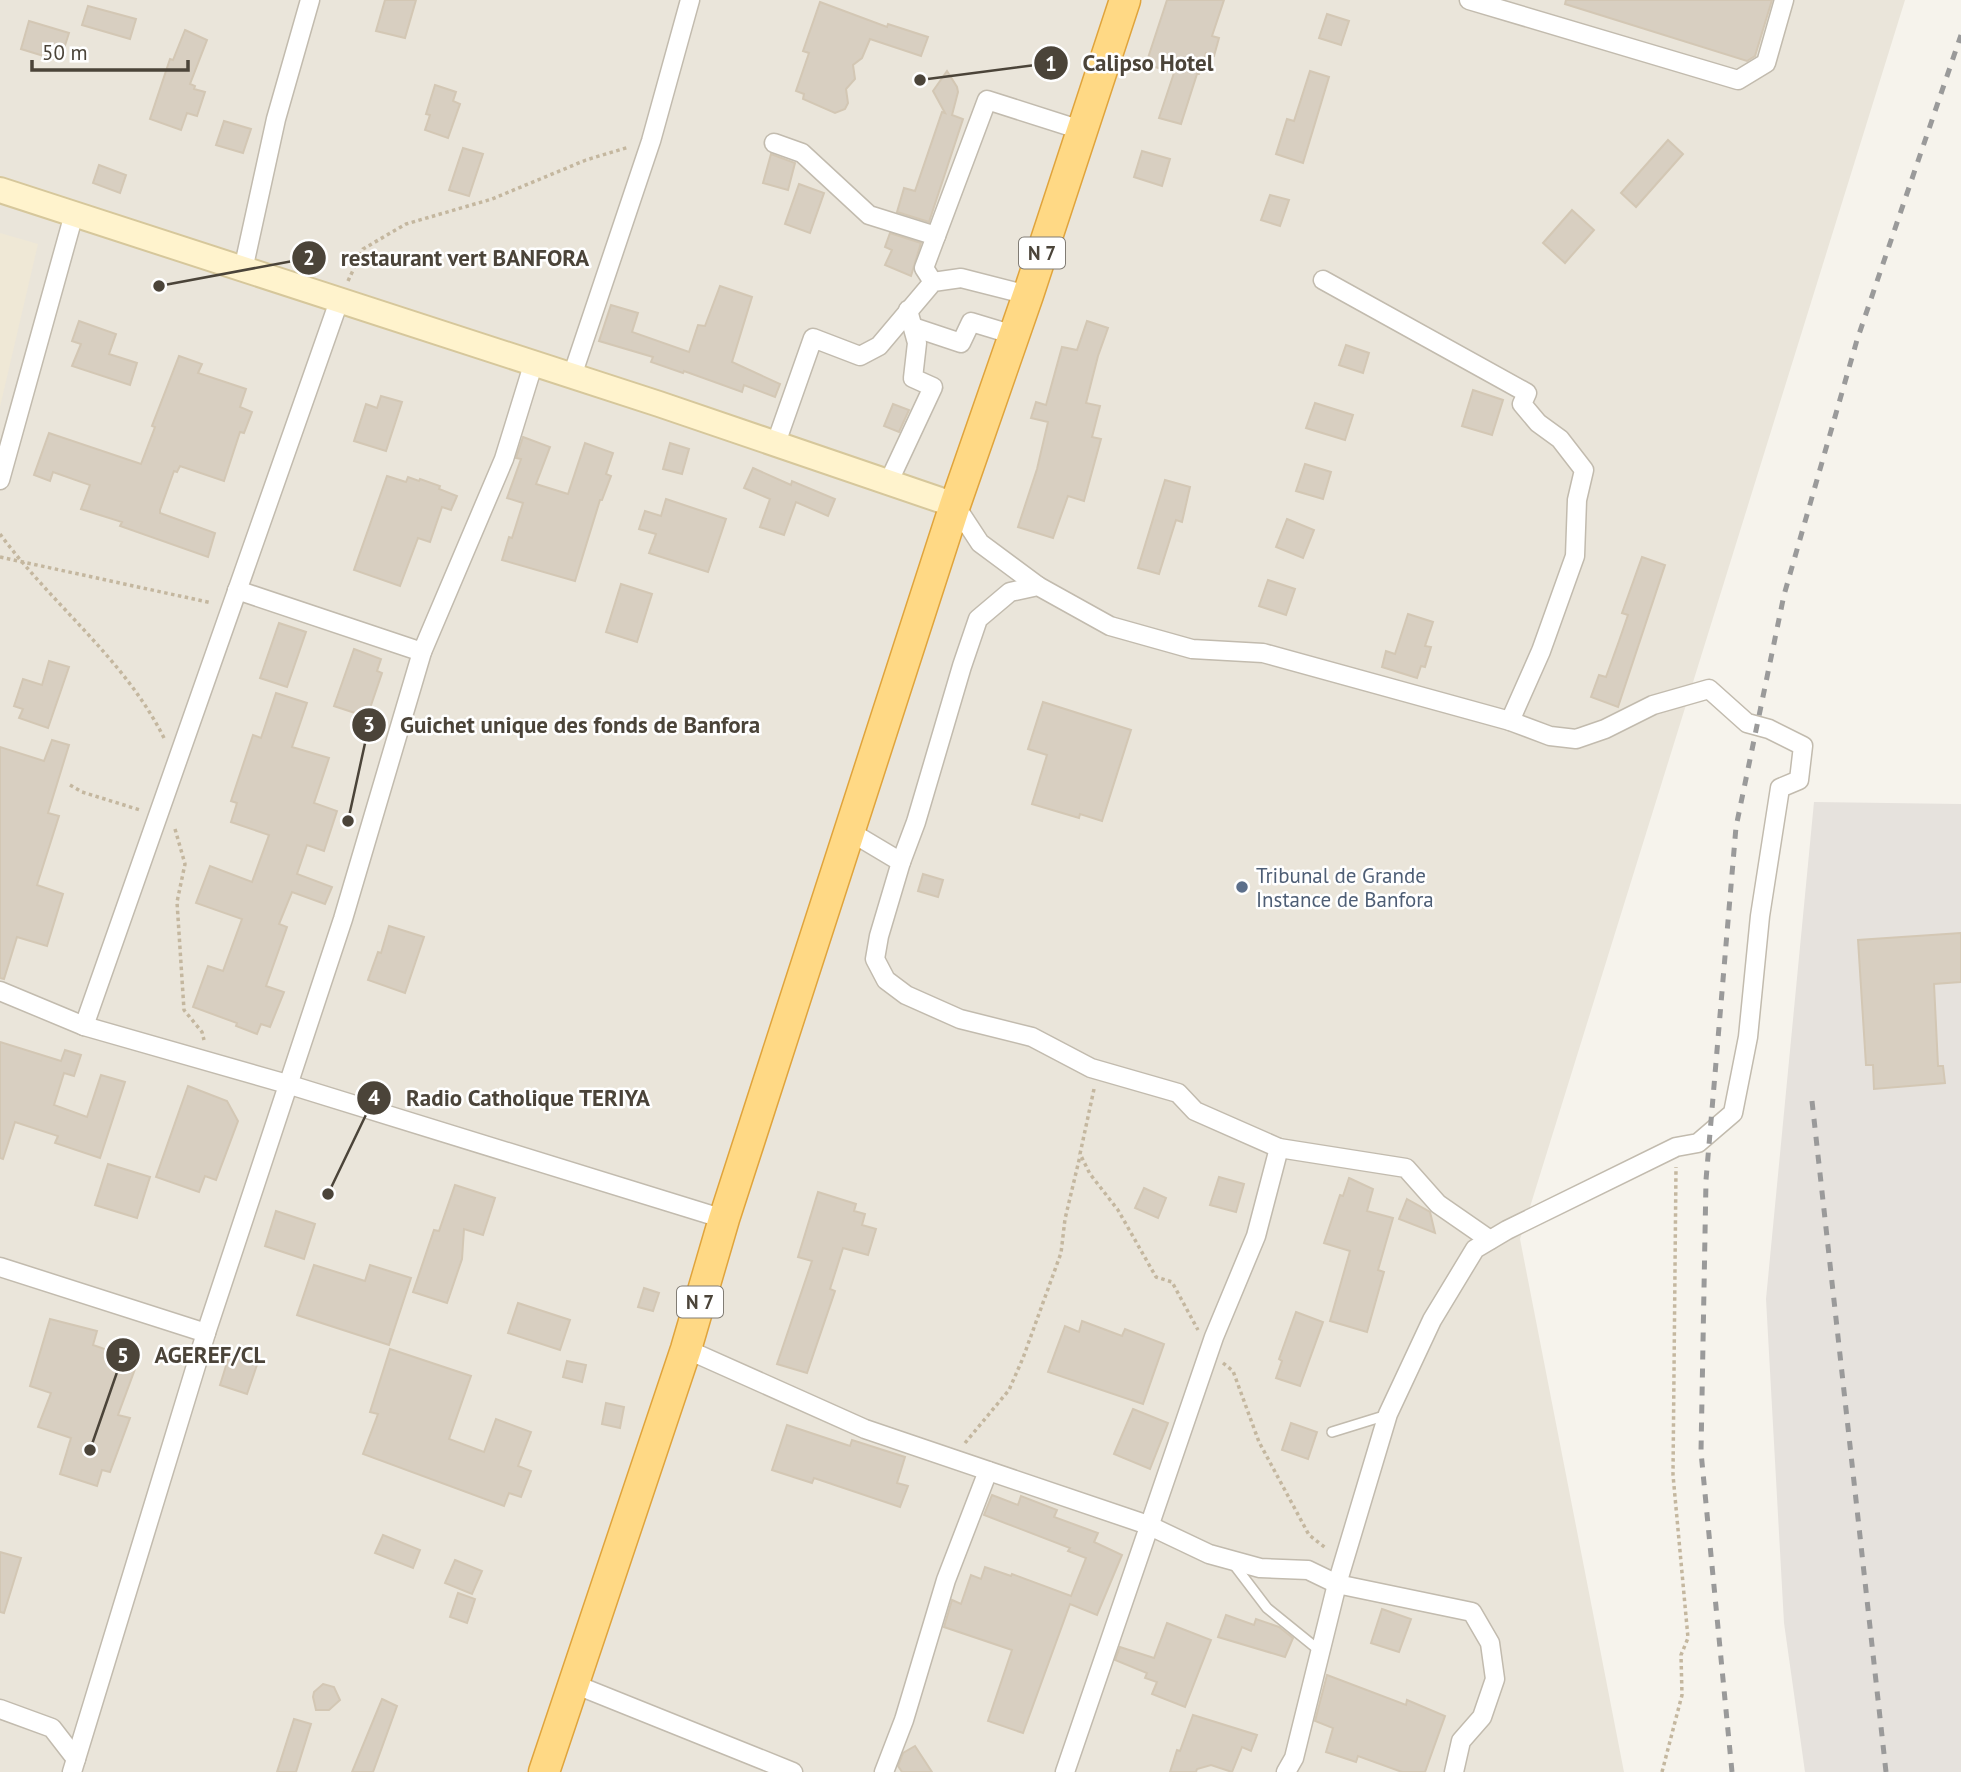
<svg xmlns="http://www.w3.org/2000/svg" width="1961" height="1772" viewBox="0 0 1961 1772" font-family="'PT Sans',sans-serif">
	<style>
		.residential { fill: #eae5da }
		.industrial { fill: #e6e2dd }
		.education { fill: #efe8d6 }
		.building { fill: #d8cfc1; stroke: #d3c7b4; stroke-width: 2 }
		.lines { fill: none; stroke-linecap: round; stroke-linejoin: round }
		.service-casing { stroke: #c2bbae; stroke-width: 12 }
		.minor-casing { stroke: #c2bbae; stroke-width: 21 }
		.secondary-casing { stroke: #d6c79b; stroke-width: 28 }
		.trunk-casing { stroke: #e0a43c; stroke-width: 33 }
		.path { stroke: #c4b79f; stroke-width: 3.5; stroke-dasharray: 3.5 3.5; stroke-linecap: butt }
		.service { stroke: #fff; stroke-width: 9 }
		.minor { stroke: #fff; stroke-width: 18 }
		.secondary { stroke: #fff3cd; stroke-width: 24 }
		.trunk { stroke: #ffd985; stroke-width: 30 }
		.rail { stroke: #9a9a9a; stroke-width: 5; stroke-dasharray: 9 9; stroke-linecap: butt }
		.service-dot { fill: #5c6f8a; stroke: #fff; stroke-width: 2.5 }
		.labels { text-anchor: middle; dominant-baseline: central; stroke-width: 5; stroke-linejoin: round; paint-order: stroke }
		.shield { fill: #fff; stroke: #817c74; stroke-width: 2 }
		.shield-label { font-size: 19px; font-weight: bold; fill: #4b4439 }
		.service-label { font-size: 21px; fill: #4e5e75; stroke: #fff; text-anchor: start }
		.leader { fill: none; stroke: #4b4439; stroke-width: 2.5 }
		.callout-dot { fill: #4b4439; stroke: #fff; stroke-width: 2.5 }
		.mark-label { font-size: 21px; text-anchor: middle; font-weight: bold; fill: #fff }
		.callout-label { font-size: 23px; text-anchor: middle; font-weight: bold; fill: #4b4439; stroke: #fff; stroke-width: 5; stroke-linejoin: round; paint-order: stroke }
	</style>
	<rect width="100%" height="100%" fill="#f6f3ec"/>
	<polygon class="residential" points="0,0 1905,0 1520,1239 1624,1772 0,1772"/>
	<polygon class="industrial" points="1814,802 1961,804 1961,1772 1805,1772 1784,1623 1766,1299"/>
	<polygon class="education" points="0,233 38,244 0,407"/>
	<g class="building">
		<polygon points="385,0 416,0 405,38 376,31"/>
		<polygon points="1167,0 1224,0 1212,36 1219,38 1214,56 1206,53 1199,74 1197,74 1181,124 1159,118 1174,73 1146,64"/>
		<polygon points="1566,0 1772,0 1755,56 1747,61 1565,4"/>
		<polygon points="820,2 887,27 888,24 928,37 921,56 870,39 862,58 853,65 855,79 846,89 848,103 845,109 835,113 803,99 804,94 796,91 809,53 803,51"/>
		<polygon points="88,6 136,19 130,39 82,25"/>
		<polygon points="1327,14 1349,21 1341,45 1319,38"/>
		<polygon points="29,21 69,33 60,61 21,49"/>
		<polygon points="185,30 207,40 190,84 195,86 194,89 205,92 197,116 187,113 181,130 150,119 170,59 173,60"/>
		<polygon points="947,71 957,87 958,92 952,115 963,119 929,222 897,212 904,188 915,191 942,112 945,113 933,91"/>
		<polygon points="1310,71 1329,77 1303,163 1276,154 1287,119 1294,121"/>
		<polygon points="435,85 456,92 453,101 460,104 448,138 425,130 430,115 426,114"/>
		<polygon points="224,121 251,129 243,153 216,145"/>
		<polygon points="1668,140 1683,154 1636,207 1621,193"/>
		<polygon points="463,148 483,154 469,196 449,190"/>
		<polygon points="1142,151 1170,159 1162,186 1134,177"/>
		<polygon points="771,154 795,163 788,190 763,183"/>
		<polygon points="99,165 126,175 120,193 93,183"/>
		<polygon points="799,184 824,193 810,233 785,224"/>
		<polygon points="1270,195 1289,200 1280,226 1261,220"/>
		<polygon points="1572,210 1594,230 1565,263 1543,243"/>
		<polygon points="890,233 921,243 911,276 885,265 892,250 885,247"/>
		<polygon points="720,286 752,297 732,362 780,384 775,397 744,385 742,392 684,371 683,373 651,362 653,357 599,341 611,305 638,313 632,332 689,352 698,325 705,326"/>
		<polygon points="79,321 116,334 109,354 137,363 130,385 72,366 81,344 72,341"/>
		<polygon points="1087,321 1108,328 1098,356 1086,403 1100,406 1092,437 1101,439 1084,501 1068,496 1053,538 1018,527 1037,469 1048,422 1031,418 1036,402 1046,405 1062,347 1077,350"/>
		<polygon points="1346,345 1369,353 1363,373 1339,365"/>
		<polygon points="179,356 202,364 198,373 246,389 240,407 252,412 244,433 240,432 224,481 180,466 177,472 174,471 160,510 160,513 215,533 208,557 120,526 122,522 81,509 90,485 53,472 50,481 34,475 49,433 141,464 155,427 152,426"/>
		<polygon points="1473,390 1503,400 1492,435 1462,426"/>
		<polygon points="381,396 402,402 386,451 354,441 366,404 377,408"/>
		<polygon points="1315,403 1353,415 1345,440 1306,428"/>
		<polygon points="893,404 909,410 899,432 884,426"/>
		<polygon points="523,437 550,447 536,484 568,494 585,443 613,453 606,474 611,476 602,500 600,500 575,581 502,560 509,537 512,538 523,503 507,498 521,459 516,458"/>
		<polygon points="670,443 689,449 682,474 663,469"/>
		<polygon points="1305,464 1331,472 1323,499 1296,491"/>
		<polygon points="753,468 791,485 792,481 835,499 828,516 796,502 784,535 760,527 770,499 744,488"/>
		<polygon points="387,476 406,482 408,477 419,481 420,479 440,486 439,489 457,496 451,510 442,507 430,542 418,538 400,586 354,570"/>
		<polygon points="1165,480 1190,487 1182,522 1176,520 1159,574 1138,568"/>
		<polygon points="666,499 726,519 708,572 649,553 656,534 639,529 645,511 661,516"/>
		<polygon points="1287,519 1314,530 1303,558 1276,547"/>
		<polygon points="1642,557 1665,565 1618,707 1591,697 1599,675 1606,677 1619,641 1628,615 1622,613"/>
		<polygon points="1268,580 1295,589 1286,615 1259,606"/>
		<polygon points="621,584 652,594 637,642 606,632"/>
		<polygon points="1408,614 1433,622 1425,646 1431,647 1425,667 1421,666 1417,678 1382,667 1386,651 1395,654"/>
		<polygon points="279,623 306,632 287,687 260,678"/>
		<polygon points="354,649 381,659 377,671 382,673 367,717 334,706"/>
		<polygon points="49,661 69,667 48,728 19,718 23,709 14,706 23,679 42,685"/>
		<polygon points="276,693 307,703 292,747 329,758 314,803 337,811 324,851 307,845 297,874 332,887 325,904 292,892 279,924 287,927 266,986 284,992 270,1027 261,1024 257,1034 236,1026 237,1023 193,1007 208,966 223,971 242,919 196,903 210,866 252,882 269,835 231,822 237,803 231,801 253,735 261,738"/>
		<polygon points="1043,702 1131,730 1102,821 1080,814 1079,818 1032,804 1047,755 1028,749"/>
		<polygon points="52,740 69,745 48,813 59,816 37,885 63,894 47,946 17,937 4,979 0,978 0,747 44,761"/>
		<polygon points="923,874 943,880 938,897 918,891"/>
		<polygon points="389,926 424,937 405,993 368,980 378,952 381,953"/>
		<polygon points="1961,933 1961,982 1934,984 1938,1066 1943,1066 1945,1083 1874,1089 1873,1065 1866,1065 1858,940"/>
		<polygon points="0,1042 61,1061 65,1050 81,1055 74,1076 64,1073 54,1105 87,1117 101,1075 125,1082 100,1158 55,1143 58,1136 15,1122 3,1159 0,1158"/>
		<polygon points="188,1086 227,1101 238,1121 216,1180 205,1176 199,1192 156,1177"/>
		<polygon points="108,1164 150,1177 137,1218 95,1205"/>
		<polygon points="1219,1177 1244,1184 1236,1212 1210,1205"/>
		<polygon points="1349,1178 1373,1189 1367,1211 1393,1218 1378,1270 1384,1272 1367,1332 1330,1321 1350,1251 1324,1243 1340,1195 1343,1196"/>
		<polygon points="455,1185 495,1198 483,1235 464,1229 462,1259 447,1303 413,1292 434,1230 439,1231"/>
		<polygon points="1144,1188 1166,1198 1158,1218 1135,1208"/>
		<polygon points="818,1192 856,1204 854,1211 865,1214 862,1225 876,1229 868,1255 843,1248 830,1289 835,1291 807,1373 777,1364 812,1261 798,1257"/>
		<polygon points="1407,1199 1430,1212 1435,1233 1399,1219"/>
		<polygon points="276,1211 315,1224 304,1259 265,1246"/>
		<polygon points="314,1265 365,1281 370,1265 411,1278 389,1345 297,1315"/>
		<polygon points="644,1288 659,1293 653,1311 638,1307"/>
		<polygon points="518,1303 570,1320 560,1350 508,1333"/>
		<polygon points="1296,1312 1323,1322 1300,1386 1276,1378 1282,1361 1279,1359"/>
		<polygon points="50,1319 97,1331 93,1345 125,1356 122,1364 135,1369 118,1415 130,1418 110,1472 102,1470 97,1486 60,1474 71,1438 38,1427 51,1393 30,1386"/>
		<polygon points="1082,1321 1122,1336 1125,1329 1164,1344 1143,1404 1048,1372 1065,1326 1079,1332"/>
		<polygon points="390,1349 471,1376 449,1439 484,1452 496,1419 531,1432 518,1466 531,1471 521,1497 509,1493 504,1506 363,1454 378,1414 370,1412"/>
		<polygon points="230,1353 258,1362 247,1394 220,1385"/>
		<polygon points="567,1361 586,1365 582,1382 563,1377"/>
		<polygon points="606,1403 624,1407 620,1428 602,1424"/>
		<polygon points="1133,1409 1168,1423 1150,1469 1114,1454"/>
		<polygon points="1291,1423 1317,1432 1308,1459 1282,1450"/>
		<polygon points="787,1425 850,1446 852,1440 905,1457 897,1483 908,1486 900,1507 814,1478 812,1483 772,1470"/>
		<polygon points="992,1495 1018,1505 1021,1496 1057,1510 1054,1517 1098,1533 1094,1542 1122,1555 1097,1615 1070,1604 1023,1733 988,1721 1012,1650 944,1627 952,1600 961,1604 971,1575 981,1579 985,1567 1011,1576 1012,1574 1071,1596 1086,1558 1068,1551 1070,1548 984,1515"/>
		<polygon points="383,1535 420,1550 413,1568 375,1553"/>
		<polygon points="0,1552 21,1558 4,1613 0,1612"/>
		<polygon points="455,1560 482,1571 472,1594 445,1583"/>
		<polygon points="458,1593 475,1599 467,1623 450,1617"/>
		<polygon points="1382,1609 1411,1619 1399,1652 1371,1643"/>
		<polygon points="1226,1615 1254,1625 1256,1619 1279,1627 1293,1638 1285,1657 1218,1637"/>
		<polygon points="1167,1623 1211,1640 1185,1707 1152,1694 1157,1682 1145,1678 1147,1673 1115,1660 1120,1647 1154,1658"/>
		<polygon points="1327,1675 1406,1705 1407,1700 1445,1716 1425,1772 1402,1772 1358,1756 1356,1762 1326,1752 1333,1728 1315,1721"/>
		<polygon points="323,1684 334,1687 340,1700 329,1710 316,1710 313,1697 314,1692"/>
		<polygon points="382,1699 397,1706 373,1772 352,1772"/>
		<polygon points="1193,1715 1257,1735 1251,1751 1242,1747 1232,1772 1211,1765 1197,1769 1196,1772 1170,1772 1177,1750 1180,1751"/>
		<polygon points="294,1719 311,1724 296,1772 277,1772"/>
		<polygon points="915,1746 932,1772 902,1772 898,1766 903,1753"/>
	</g>
	<g class="lines">
		<g class="service-casing">
			<g id="service">
				<polyline points="1332,1432 1387,1415"/>
				<polyline points="1232,1562 1267,1608 1320,1651"/>
			</g>
		</g>
		<g class="minor-casing">
			<g id="minor">
				<polyline points="1469,0 1738,80 1766,63 1784,0"/>
				<polyline points="774,143 802,153 869,215 936,236"/>
				<polyline points="243,270 276,119 310,0"/>
				<polyline points="1323,280 1527,393 1522,404 1538,423 1560,439 1584,470 1577,500 1575,556 1541,651 1510,721"/>
				<polyline points="933,282 924,268 987,100 1081,130"/>
				<polyline points="913,327 961,343 971,322 1014,335"/>
				<polyline points="572,376 651,141 690,0"/>
				<polyline points="776,443 813,338 860,356 879,346 933,282 961,278 1028,295"/>
				<polyline points="0,480 74,214"/>
				<polyline points="889,481 933,387 913,378 917,343 908,310"/>
				<polyline points="955,505 980,543 1038,586"/>
				<polyline points="237,590 422,652"/>
				<polyline points="849,831 901,862 879,936 875,959 886,980 906,995 960,1019 1032,1037 1091,1068 1178,1093 1195,1111 1279,1148 1406,1168 1438,1204 1490,1240"/>
				<polyline points="901,862 916,822 962,666 978,619 1010,592 1038,586 1110,626 1192,649 1263,653 1510,721 1550,736 1576,739 1605,729 1653,705 1709,689 1747,723 1769,729 1803,746 1799,780 1780,788 1760,916 1748,1037 1733,1113 1698,1143 1676,1147 1507,1230 1475,1249 1432,1320 1388,1414 1337,1584 1294,1758 1286,1772"/>
				<polyline points="0,991 84,1026 287,1084 724,1219"/>
				<polyline points="84,1026 339,301"/>
				<polyline points="0,1267 206,1333"/>
				<polyline points="686,1349 865,1429 1148,1525 1209,1554 1260,1568 1308,1570 1337,1584 1472,1612 1490,1643 1495,1679 1482,1717 1461,1741 1454,1772"/>
				<polyline points="574,1684 793,1772"/>
				<polyline points="0,1709 52,1728 76,1759"/>
				<polyline points="72,1772 206,1333 343,919 422,652 504,459 533,365"/>
				<polyline points="884,1772 904,1720 946,1580 988,1471"/>
				<polyline points="1065,1772 1214,1337 1256,1236 1279,1148"/>
			</g>
		</g>
		<g class="secondary-casing">
			<polyline id="secondary" points="0,190 659,404 955,505"/>
		</g>
		<g class="trunk-casing">
			<polyline id="trunk" points="544,1772 686,1349 724,1219 955,505 1028,295 1125,0"/>
		</g>
		<g class="path">
			<polyline points="348,281 363,249 406,224 492,199 586,160 629,147"/>
			<path d="M 0,534 C 52,605 126,660 165,740"/>
			<polyline points="0,557 212,603"/>
			<polyline points="70,785 82,792 140,810"/>
			<polyline points="175,829 185,864 177,902 184,1010 202,1032 204,1040"/>
			<polyline points="1094,1089 1080,1154 1090,1174 1118,1210 1156,1277 1172,1282 1198,1330"/>
			<polyline points="1223,1363 1233,1371 1259,1442 1309,1535 1327,1549"/>
			<polyline points="965,1443 1009,1390 1023,1358 1061,1253 1065,1219 1080,1156"/>
			<polyline points="1662,1772 1682,1695 1681,1655 1688,1638 1673,1475 1676,1167"/>
		</g>
		<use href="#service" class="service"/>
		<use href="#minor" class="minor"/>
		<use href="#secondary" class="secondary"/>
		<use href="#trunk" class="trunk"/>
		<g class="rail">
			<polyline points="1812,1101 1886,1772"/>
			<polyline points="1732,1772 1701,1452 1706,1180 1736,827 1784,595 1857,340 1961,35"/>
		</g>
	</g>
	<circle class="service-dot" cx="1242" cy="887" r="7"/>
	<g class="labels">
		<g class="shield">
			<rect x="1019" y="237.5" width="46" height="31" rx="5"/>
			<rect x="677" y="1286.5" width="46" height="31" rx="5"/>
		</g>
		<g class="shield-label">
			<text x="1042" y="253">N 7</text>
			<text x="700" y="1302">N 7</text>
		</g>
		<g class="service-label">
			<text x="1256" y="875">Tribunal de Grande<tspan x="1256" dy="24">Instance de Banfora</tspan></text>
		</g>
	</g>
	<path class="leader" d="M920 80L1051 63M159 286L309 258M348 821L369 725M328 1194L374 1098M90 1450L123 1355"/>
	<g class="callout-dot">
		<circle cx="920" cy="80" r="7"/>
		<circle cx="159" cy="286" r="7"/>
		<circle cx="348" cy="821" r="7"/>
		<circle cx="328" cy="1194" r="7"/>
		<circle cx="90" cy="1450" r="7"/>
		<circle cx="1051" cy="63" r="18"/>
		<circle cx="309" cy="258" r="18"/>
		<circle cx="369" cy="725" r="18"/>
		<circle cx="374" cy="1098" r="18"/>
		<circle cx="123" cy="1355" r="18"/>
	</g>
	<g class="mark-label">
		<text x="1051" y="71">1</text>
		<text x="309" y="265">2</text>
		<text x="369" y="732">3</text>
		<text x="374" y="1105">4</text>
		<text x="123" y="1363">5</text>
	</g>
	<g class="callout-label">
		<text x="1148" y="71">Calipso Hotel</text>
		<text x="465" y="266">restaurant vert BANFORA</text>
		<text x="580" y="733">Guichet unique des fonds de Banfora</text>
		<text x="528" y="1106">Radio Catholique TERIYA</text>
		<text x="210" y="1363">AGEREF/CL</text>
	</g>
	<path d="M32 60v10h156v-10" fill="none" stroke="#4b4439" stroke-width="3.5"/>
	<text x="42" y="60" font-size="21" fill="#4b4439" stroke="#ffffff" stroke-width="5" paint-order="stroke">50 m</text>
</svg>
